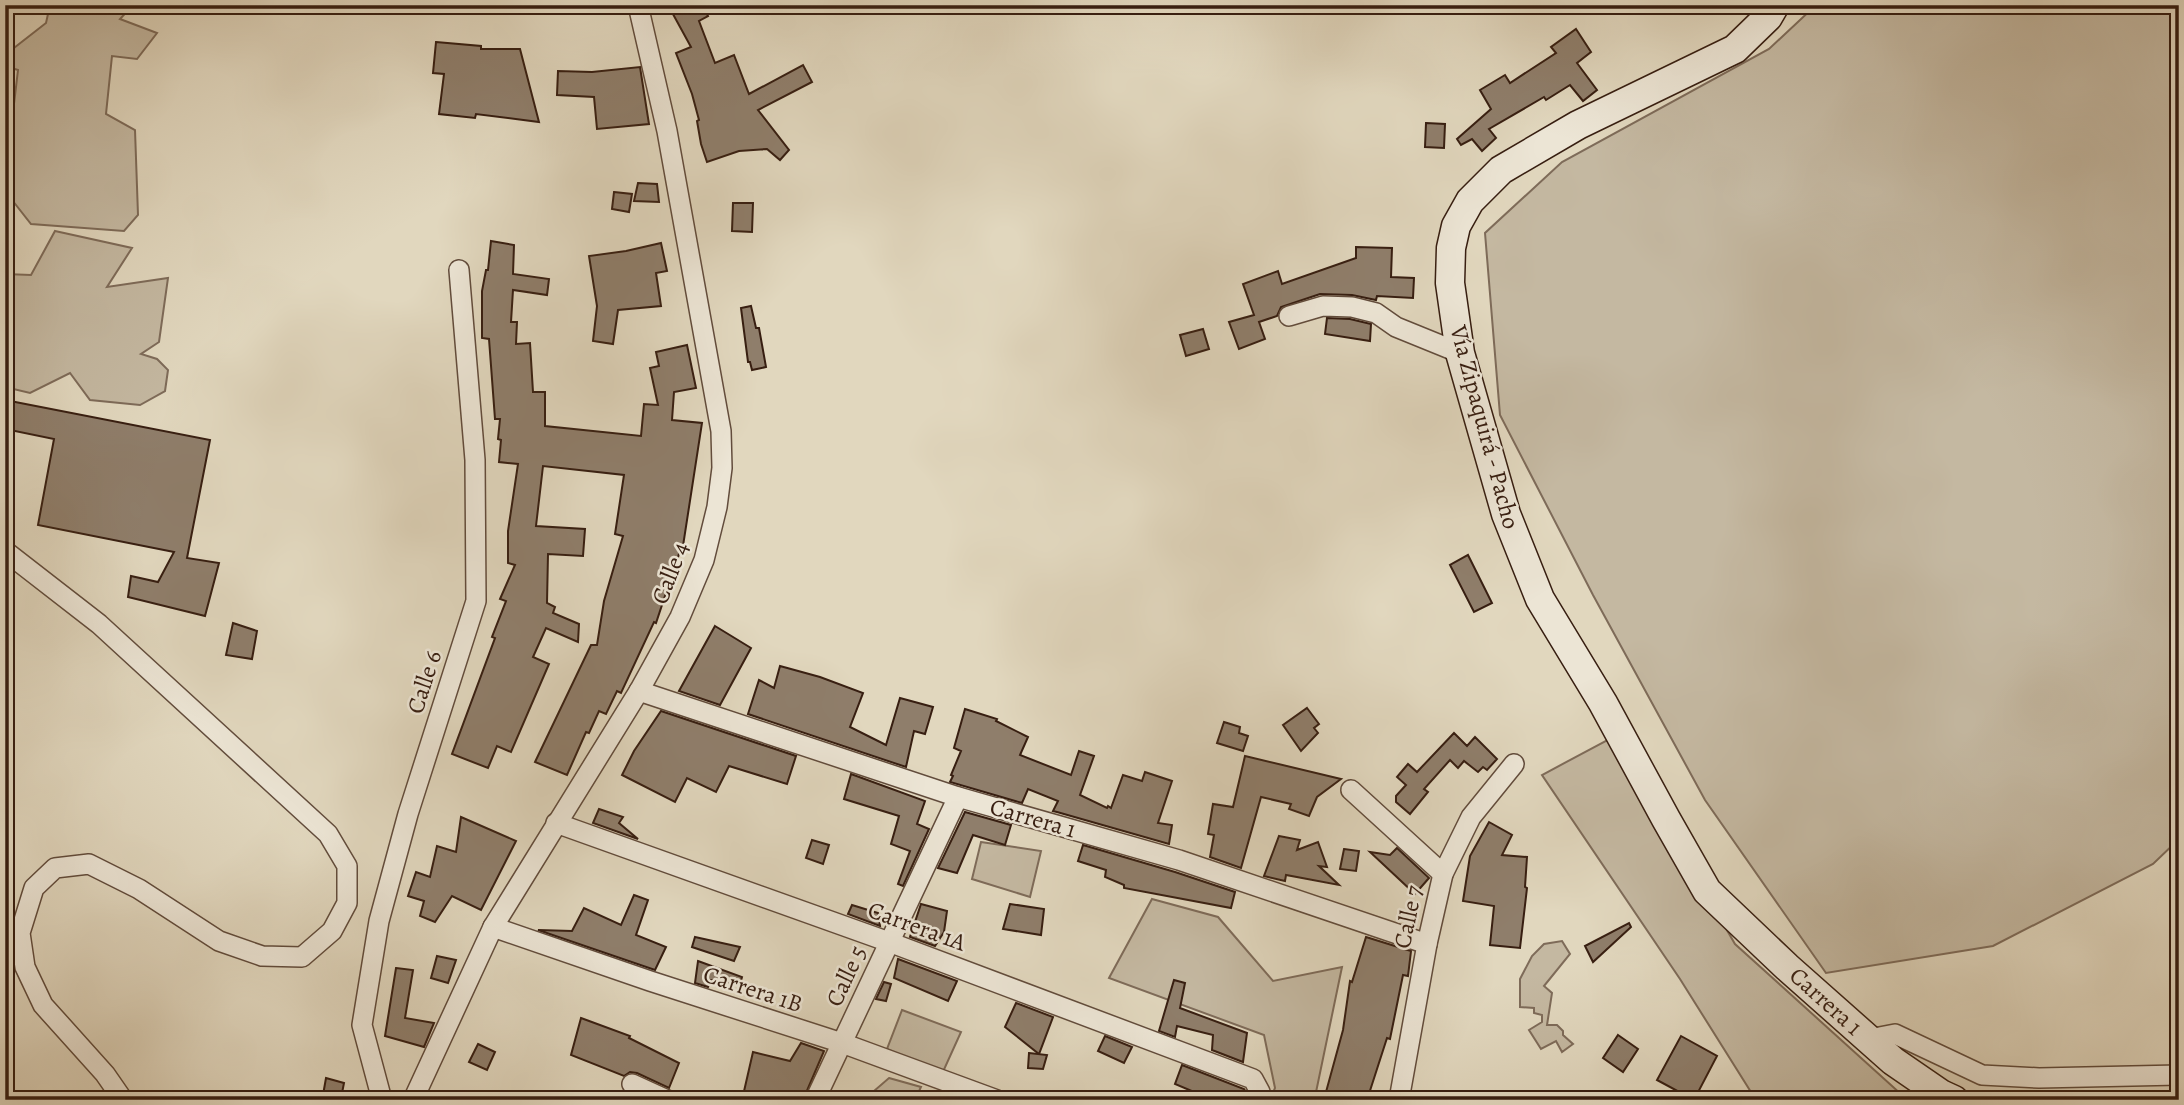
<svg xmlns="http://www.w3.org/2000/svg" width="2184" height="1105" viewBox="0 0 2184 1105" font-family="Alegreya,serif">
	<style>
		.green { fill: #c4b8a1; stroke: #7e6b59; stroke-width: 2 }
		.building { fill: #8f7e6b; stroke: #371e11; stroke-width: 2 }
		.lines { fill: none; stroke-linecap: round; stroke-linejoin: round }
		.street-casing { stroke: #624c3c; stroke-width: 22 }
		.secondary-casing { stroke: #371e11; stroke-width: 31 }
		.street { stroke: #ece5d5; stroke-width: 19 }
		.secondary { stroke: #ece5d5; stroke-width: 28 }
		.labels { text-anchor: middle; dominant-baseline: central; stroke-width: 5; stroke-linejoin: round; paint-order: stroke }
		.street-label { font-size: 24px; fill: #371e11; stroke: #ece5d5 }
	</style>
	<rect width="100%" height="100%" fill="#e1d7be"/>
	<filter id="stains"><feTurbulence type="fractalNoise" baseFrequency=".00286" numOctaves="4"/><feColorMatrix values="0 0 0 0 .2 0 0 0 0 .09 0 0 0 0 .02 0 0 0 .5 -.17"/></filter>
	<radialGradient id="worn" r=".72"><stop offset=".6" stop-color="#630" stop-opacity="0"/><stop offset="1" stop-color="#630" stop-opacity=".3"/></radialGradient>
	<g class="green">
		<polygon points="50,5 133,5 120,19 157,33 137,59 112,56 106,114 135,130 138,215 124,231 31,224 5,191 5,157 11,129 18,70 5,66 5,55 46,23"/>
		<polygon points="1816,5 2179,5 2179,839 2153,864 1993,946 1826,973 1705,800 1593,595 1500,415 1485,233 1562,162 1769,49"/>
		<polygon points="55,231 132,248 107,287 168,278 159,342 141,354 157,359 168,370 165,391 140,405 90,400 70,373 30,393 5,387 5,274 31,275"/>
		<polygon points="1615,736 1735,944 1902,1095 1900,1100 1756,1100 1680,979 1542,775"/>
		<polygon points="981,842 1041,851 1030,897 972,879"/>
		<polygon points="1152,899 1218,917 1273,981 1342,967 1315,1097 1320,1100 1270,1100 1275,1088 1264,1035 1109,978"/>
		<polygon points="1562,941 1570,954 1544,986 1552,993 1547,1025 1557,1025 1563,1031 1563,1035 1573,1044 1562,1052 1556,1041 1541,1049 1529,1030 1542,1022 1542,1015 1534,1013 1534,1008 1520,1007 1520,979 1532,956 1544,944"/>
		<polygon points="902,1010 961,1032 942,1074 887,1049"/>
		<polygon points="889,1078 921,1087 915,1100 872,1100 874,1091"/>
	</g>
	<g class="building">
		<polygon points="668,5 702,5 708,16 699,21 715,63 734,55 749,94 803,65 812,82 758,110 789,150 780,160 767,149 739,151 707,162 701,144 697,121 699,120 692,94 676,53 691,47"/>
		<polygon points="1576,29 1591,52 1577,63 1597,90 1583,101 1570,85 1546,100 1544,97 1489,129 1496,138 1482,151 1472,139 1461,145 1457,139 1491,109 1480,90 1505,75 1510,83 1556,53 1551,47"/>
		<polygon points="436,42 481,46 481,49 520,49 539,122 476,114 475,118 439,114 444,74 433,73"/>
		<polygon points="640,67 649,124 597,129 594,97 557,95 558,71 592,72"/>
		<polygon points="1426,123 1445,124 1444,148 1425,147"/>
		<polygon points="638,183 657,184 659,202 634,201"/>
		<polygon points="614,192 632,194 629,212 612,209"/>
		<polygon points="733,203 753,203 752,232 732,231"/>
		<polygon points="491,241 514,245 513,274 549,279 547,295 513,290 511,322 517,322 516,344 530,343 533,392 545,392 545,426 641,436 644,404 658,405 650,368 659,366 656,352 687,345 696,388 674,392 672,420 702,423 683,546 681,546 670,588 668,587 656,623 654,622 621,693 617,691 606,714 599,711 589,733 586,732 567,775 535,762 591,645 597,645 604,601 623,536 615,534 624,475 543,466 536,526 585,529 583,556 548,554 547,603 555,607 553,613 579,624 578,642 546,628 533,657 549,664 511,752 497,746 488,768 452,754 495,638 492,637 506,601 500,599 515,565 508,563 508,531 518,464 499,462 501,440 498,439 500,419 495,419 489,339 482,338 482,291 486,270 488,270"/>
		<polygon points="661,243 667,271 656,273 661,306 618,310 613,344 593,341 597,306 589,256 626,251"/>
		<polygon points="1356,247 1392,248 1391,277 1414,278 1413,298 1377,296 1376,300 1352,295 1320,294 1281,307 1277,316 1259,322 1265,339 1239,349 1229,322 1254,315 1243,284 1278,271 1282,284 1356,258"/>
		<polygon points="751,306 756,328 759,328 766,367 752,370 750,362 748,362 741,308"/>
		<polygon points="1327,318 1350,319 1371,324 1370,341 1325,334"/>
		<polygon points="1203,329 1209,349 1186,356 1180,335"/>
		<polygon points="5,400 210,440 187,558 219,563 205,616 128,597 131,576 158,582 174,552 38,525 54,439 5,429"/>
		<polygon points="1468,555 1492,603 1474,612 1450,565"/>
		<polygon points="233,623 257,631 252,659 226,655"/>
		<polygon points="715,626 751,648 720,705 679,691"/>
		<polygon points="780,666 820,677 863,693 850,727 886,745 900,698 933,707 925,734 914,731 906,767 748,714 759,680 774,688"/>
		<polygon points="1307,708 1319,724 1314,728 1318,733 1301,751 1283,725"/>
		<polygon points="965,709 997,719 996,721 1028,737 1020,755 1071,775 1079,751 1094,756 1080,795 1107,808 1108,806 1111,808 1123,775 1142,781 1145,772 1172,781 1158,823 1172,825 1169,844 1057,812 1053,811 1058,801 1028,789 1022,803 950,782 953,776 951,775 961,751 954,748"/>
		<polygon points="661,711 796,756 787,784 729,766 716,792 687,778 675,802 622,775 634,751"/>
		<polygon points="1224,722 1240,727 1239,733 1248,736 1243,751 1217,743"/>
		<polygon points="1454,733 1467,746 1475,737 1497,759 1487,770 1483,767 1478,772 1464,761 1458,768 1450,760 1424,789 1428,792 1410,814 1396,802 1396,796 1406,785 1397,777 1408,764 1417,772"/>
		<polygon points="1245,756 1341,779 1317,797 1309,816 1289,809 1291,804 1261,797 1241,868 1210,857 1214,835 1208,834 1213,804 1233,807"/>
		<polygon points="851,774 925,801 917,824 929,829 903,886 898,884 910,851 891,844 899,816 844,799"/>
		<polygon points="599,809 623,817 619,823 638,839 593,823"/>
		<polygon points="965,812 1011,825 1005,845 973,835 957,873 938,868"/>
		<polygon points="461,817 516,841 481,910 452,896 435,922 420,916 424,901 408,896 416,872 430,877 437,846 456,852"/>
		<polygon points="1489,822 1512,835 1502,855 1527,857 1525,887 1527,888 1520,948 1490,945 1494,906 1463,901 1470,856"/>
		<polygon points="1279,836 1300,840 1297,850 1318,842 1327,867 1319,866 1339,885 1286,875 1285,881 1264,876"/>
		<polygon points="812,840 829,845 823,864 806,858"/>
		<polygon points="1083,845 1175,872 1235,892 1231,908 1124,888 1124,885 1105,877 1106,870 1078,861"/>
		<polygon points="1397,848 1429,878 1415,894 1370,852 1390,855"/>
		<polygon points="1344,849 1359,851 1356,871 1340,869"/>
		<polygon points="634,895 648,900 636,935 666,947 655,970 538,930 572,931 584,908 621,925"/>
		<polygon points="921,904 947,911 944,932 935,946 910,937"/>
		<polygon points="1010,904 1044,909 1041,935 1003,929"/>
		<polygon points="852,905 878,913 880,926 848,914"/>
		<polygon points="1629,923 1631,927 1593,962 1585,946"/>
		<polygon points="695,937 740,947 734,961 692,947"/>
		<polygon points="1366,937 1411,951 1408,976 1403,975 1390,1039 1387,1038 1367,1100 1339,1100 1326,1092 1343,1030 1350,981 1352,982"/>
		<polygon points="437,956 456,960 448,983 431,978"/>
		<polygon points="898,959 957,981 948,1001 894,978"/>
		<polygon points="698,961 742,977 740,984 711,980 708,987 695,983"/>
		<polygon points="396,968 413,970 405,1018 434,1023 424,1047 385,1036"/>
		<polygon points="1174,980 1185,983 1180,1008 1247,1033 1243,1062 1212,1050 1213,1035 1177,1026 1175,1037 1159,1031"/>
		<polygon points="884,982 891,984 886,1001 876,999"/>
		<polygon points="1016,1003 1053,1017 1039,1054 1005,1027"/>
		<polygon points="581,1018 630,1036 629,1038 679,1063 669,1088 637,1073 630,1072 624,1076 571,1055"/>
		<polygon points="1618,1035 1638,1049 1623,1072 1603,1058"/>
		<polygon points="1105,1036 1132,1047 1124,1063 1098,1051"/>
		<polygon points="1681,1036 1717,1056 1694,1100 1657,1080"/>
		<polygon points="801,1043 824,1051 803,1100 742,1100 753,1052 790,1061"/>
		<polygon points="478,1044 495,1052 487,1070 469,1062"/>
		<polygon points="1029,1053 1047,1055 1043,1069 1028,1068"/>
		<polygon points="1182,1065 1244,1089 1246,1092 1244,1100 1213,1100 1175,1084"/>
		<polygon points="326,1078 344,1083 341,1098 323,1095"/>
	</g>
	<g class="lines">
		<g class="street-casing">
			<g id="street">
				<polyline points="1289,316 1323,306 1352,307 1376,313 1396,327 1460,353"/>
				<polyline points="5,551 99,624 328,834 347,866 347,903 332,931 302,957 262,956 219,941 139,889 89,864 55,868 34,888 20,933 25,967 43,1005 105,1074 123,1100"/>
				<polyline points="639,691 958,797 1179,860 1427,944"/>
				<polyline points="1351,790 1443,874"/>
				<polyline points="556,823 889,942 1253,1079 1260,1092 1256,1100"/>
				<polyline points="493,927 650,981 842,1043 997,1100"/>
				<polyline points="1869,1039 1895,1034 1982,1075 2039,1078 2179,1075"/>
				<polyline points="632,1084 667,1100"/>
				<polyline points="382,1100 362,1025 379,921 408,814 476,601 475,460 459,270"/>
				<polyline points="413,1100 493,927 639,691 680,617 704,560 717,507 722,468 721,431 667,131 638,5"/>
				<polyline points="815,1100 958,797"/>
				<polyline points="1399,1100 1427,944 1443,874 1471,817 1514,764"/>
			</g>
		</g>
		<g class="secondary-casing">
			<polyline id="secondary" points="1775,5 1768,17 1735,49 1578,125 1501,170 1470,201 1456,226 1451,248 1450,283 1460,353 1506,514 1540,599 1603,703 1666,819 1707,891 1787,967 1893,1061 1941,1094 1954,1100"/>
		</g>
		<use href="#street" class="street"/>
		<use href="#secondary" class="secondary"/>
	</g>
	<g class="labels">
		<g class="street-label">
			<text transform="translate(1485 427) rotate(75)">Vía Zipaquirá - Pacho</text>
			<text transform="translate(670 573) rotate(-69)">Calle 4</text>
			<text transform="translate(424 682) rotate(-72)">Calle 6</text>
			<text transform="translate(1033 818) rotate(16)">Carrera 1</text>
			<text transform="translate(1408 917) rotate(-78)">Calle 7</text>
			<text transform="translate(917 926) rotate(20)">Carrera 1A</text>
			<text transform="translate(846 976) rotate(-65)">Calle 5</text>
			<text transform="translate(753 989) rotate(18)">Carrera 1B</text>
			<text transform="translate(1826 1001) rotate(42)">Carrera 1</text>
		</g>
	</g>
	<rect width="2184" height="1105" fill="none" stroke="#e1d7be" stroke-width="28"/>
	<rect x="7" y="7" width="2170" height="1091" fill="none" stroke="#371e11" stroke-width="3.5"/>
	<rect x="14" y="14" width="2156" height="1077" fill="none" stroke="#371e11" stroke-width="2"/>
	<rect width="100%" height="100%" filter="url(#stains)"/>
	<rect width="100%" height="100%" fill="url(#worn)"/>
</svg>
